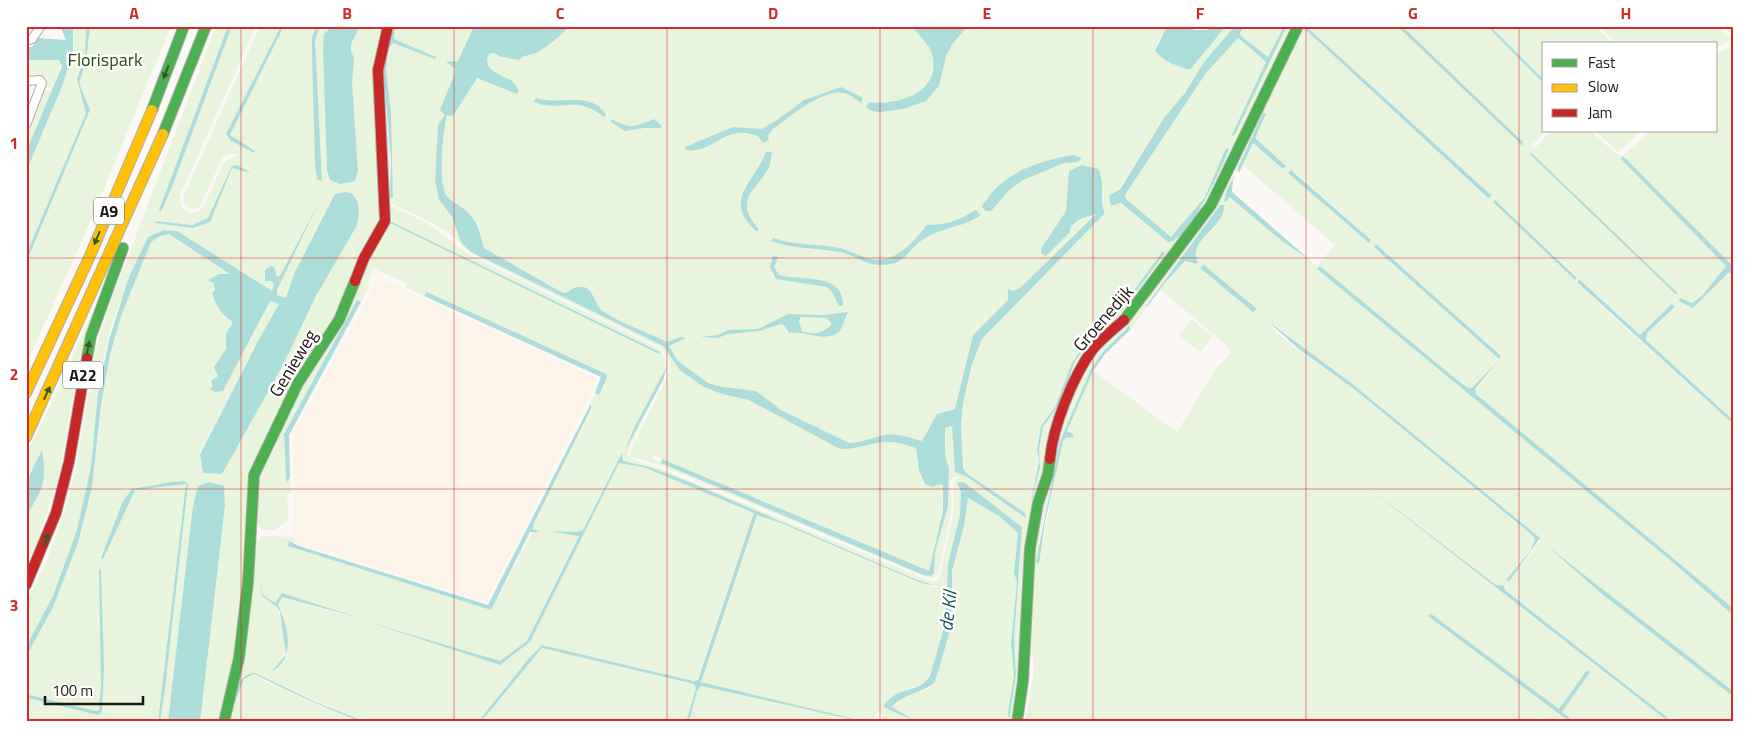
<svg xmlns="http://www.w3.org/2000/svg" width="1760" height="748" viewBox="0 0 1760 748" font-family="'Titillium Web',sans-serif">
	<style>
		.built { fill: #fcf4e8 }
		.green { fill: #e9f4dd; fill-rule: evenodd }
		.water { fill: #addddb; fill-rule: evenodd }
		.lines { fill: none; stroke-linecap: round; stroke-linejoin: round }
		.stream { stroke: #addddb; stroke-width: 2 }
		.street-casing { stroke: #afaca7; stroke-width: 10 }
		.fast-casing { stroke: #afaca7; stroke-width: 12 }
		.slow-casing { stroke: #afaca7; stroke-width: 12 }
		.jam-casing { stroke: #afaca7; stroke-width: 12 }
		.street { stroke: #fefefe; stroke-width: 8 }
		.fast { stroke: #4caf50; stroke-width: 10 }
		.slow { stroke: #ffc107; stroke-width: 10 }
		.jam { stroke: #c62828; stroke-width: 10 }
		.oneway { fill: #315b2d }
		.grid { fill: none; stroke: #d62828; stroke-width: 1; stroke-opacity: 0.55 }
		.labels { text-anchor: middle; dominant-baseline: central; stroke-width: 5; stroke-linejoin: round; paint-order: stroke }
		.shield { fill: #fff; stroke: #5f5d58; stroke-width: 1 }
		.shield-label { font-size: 16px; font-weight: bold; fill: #1b1711 }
		.park-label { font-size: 18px; fill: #2c4c08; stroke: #fff }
		.street-label { font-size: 18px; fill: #1b1711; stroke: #fff }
		.water-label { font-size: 19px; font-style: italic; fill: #155252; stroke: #fff }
		.neatline { fill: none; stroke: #d62828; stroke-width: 2 }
		.grid-label { font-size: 16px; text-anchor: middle; font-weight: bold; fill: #d62828 }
	</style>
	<rect width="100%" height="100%" fill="#fbf8f5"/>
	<polygon class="built" points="379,278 598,379 487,602 295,543 292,436"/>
	<g class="green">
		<polygon points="73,26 171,26 87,229 26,365 26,263 90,111 86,113 26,255 26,172 63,84 73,52"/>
		<path d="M 216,26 L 228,26 L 159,210 L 162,211 L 172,187 L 232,26 L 256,26 L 181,193 C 177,208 188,218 202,209 L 224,162 L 238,154 L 229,154 L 223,157 L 200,206 L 195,209 L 186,207 L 183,201 L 185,193 L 260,26 L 281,26 L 226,134 L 226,137 L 242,144 L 230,135 L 284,26 L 386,26 L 382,37 L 380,222 L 345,302 L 251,474 L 238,646 L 222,722 L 26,722 L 26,657 L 53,607 L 78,543 L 92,487 L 105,384 L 123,296 C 97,348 99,413 91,468 C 81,530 60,594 26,647 L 26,603 L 48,558 L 68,500 L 77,462 L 89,392 L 91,391 L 91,387 L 89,386 L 98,341 L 110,304 Z"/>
		<path d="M 391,26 L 393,26 C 382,61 386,86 389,121 C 391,147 391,173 390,198 L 393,198 L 391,112 L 386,69 L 387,55 L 395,26 L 475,26 C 461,67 425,156 438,197 C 441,206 449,212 453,220 C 458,233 461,242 471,252 L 663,346 L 670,356 L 678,360 L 669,346 L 671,343 L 685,340 L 676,338 L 668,342 C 647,332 622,324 603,311 C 594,305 594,291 584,287 C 577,285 572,289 566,293 L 561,292 L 484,248 C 479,229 478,219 461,207 C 456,203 450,200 446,195 C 438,183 443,128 447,115 L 453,115 L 475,80 L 503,78 C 494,74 484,65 489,54 C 497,52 499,58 507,59 C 533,60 553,44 570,26 L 1167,26 L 1157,43 L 1169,62 L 1190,70 L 1226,26 L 1235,26 L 1204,62 L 1185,94 L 1164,118 L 1110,202 L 1110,205 L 1115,206 L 1120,203 L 1168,242 L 1172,242 L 1201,208 L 1226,158 L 1205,197 L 1171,238 L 1126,199 L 1125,195 L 1206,73 L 1237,38 L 1266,62 L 1243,116 L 1231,135 L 1233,136 L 1287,26 L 1296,26 L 1209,203 L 1125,316 L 1097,341 L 1048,438 L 1013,722 L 1009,722 L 1016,675 L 1014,639 L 1022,527 L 965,483 L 957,483 L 961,492 L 960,514 L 948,564 L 945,624 L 930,676 L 926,683 L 904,690 L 883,707 L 887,710 L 906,696 L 928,689 L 935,682 L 952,610 L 952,571 L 964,526 L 968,497 L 999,516 L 1018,533 L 1014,573 L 1017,582 L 1011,643 L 1014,676 L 1007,722 L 880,722 L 884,714 L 878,712 L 871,722 L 689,722 L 697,691 L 701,686 L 859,721 L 701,682 L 757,515 L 781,523 L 921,583 L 935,587 L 936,585 L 915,579 L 694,484 L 650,467 L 623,461 L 622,453 L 583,530 L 577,532 L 548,531 L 579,535 L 527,641 L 500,661 L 365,621 L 498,664 L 509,659 L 530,642 L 619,463 L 622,462 L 643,467 L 754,513 L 697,681 L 542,645 L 530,657 L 478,722 L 367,722 L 251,673 L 242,677 L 235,697 L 237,702 L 244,679 L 254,674 L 266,682 L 361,722 L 230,722 L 228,712 L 251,545 L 262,536 L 294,537 L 294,544 L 288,546 L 491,610 L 534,529 L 534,523 L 593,407 L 588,406 L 595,393 L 599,394 L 607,376 L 428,292 L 424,296 L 405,287 L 407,283 L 374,269 L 367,284 L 370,285 L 361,302 L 357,300 L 284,434 L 286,480 L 290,481 L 292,494 L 287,493 L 288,520 L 275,530 L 262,530 L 254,520 L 257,475 L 363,266 L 383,233 L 367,267 L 389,226 L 386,224 L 388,207 L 391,206 L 427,223 L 470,255 L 660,349 L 668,365 L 667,372 L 629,449 L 627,454 L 633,460 L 661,469 L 930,581 L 936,581 L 940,576 L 954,510 L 953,483 L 957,478 L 960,478 L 960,476 L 954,477 L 950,482 L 952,503 L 949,523 L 938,574 L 934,578 L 928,578 L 660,465 L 631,457 L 630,452 L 669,372 L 669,360 L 662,348 L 474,255 C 463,249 457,239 447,232 C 429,219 408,212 388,202 L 380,69 ZM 1082,165 L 1104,190 L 1103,208 L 1105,213 L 982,339 C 963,381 955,427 966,473 L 1025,513 L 1025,516 L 967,477 L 955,472 L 952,426 L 945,428 L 945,455 L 949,469 L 948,506 L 935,553 L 934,573 L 931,576 L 922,575 L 653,459 L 654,456 L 651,454 L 929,572 C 936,543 945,515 943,485 L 939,484 L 922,441 L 937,414 L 955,409 L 973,335 L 1008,300 L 1008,289 L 1013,291 L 1021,287 L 1096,213 L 1080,219 L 1071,226 L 1058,226 L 1066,211 L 1069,171 ZM 391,213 L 392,222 L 660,352 L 659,354 L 403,229 L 391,223 ZM 1165,253 L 1123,309 L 1089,341 L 1074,363 L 1061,401 L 1043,427 L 1039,450 L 1040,468 L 1029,505 L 1039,462 L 1037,449 L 1041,426 L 1055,407 L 1066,377 L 1087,341 L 1121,308 ZM 666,368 L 666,372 L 645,416 L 624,450 ZM 259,581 L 263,595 L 275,603 L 282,593 L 355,618 L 282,597 L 278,605 C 285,619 297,655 279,664 L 286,650 L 282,621 L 277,607 L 262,596 Z"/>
		<polygon points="1245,26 1284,26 1268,57 1241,36 1240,34"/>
		<path d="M 1301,26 L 1397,26 L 1523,146 L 1523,142 L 1402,26 L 1487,26 L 1544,84 L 1544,131 L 1546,131 L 1532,145 L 1535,148 L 1551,131 L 1591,131 L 1616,154 L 1623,156 L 1650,131 L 1716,131 L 1716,55 L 1734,44 L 1734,267 L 1623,156 L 1621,159 L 1726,266 L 1702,296 L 1692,303 L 1682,301 L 1693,308 L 1728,273 L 1734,272 L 1734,421 L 1646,340 L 1647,333 L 1675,308 L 1673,305 L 1640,335 L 1495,200 L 1493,202 L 1620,323 L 1734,425 L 1734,610 L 1476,394 L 1475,389 L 1501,356 L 1380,247 L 1374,247 L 1498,358 L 1472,388 L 1468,388 L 1451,375 L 1320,266 L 1317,269 L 1676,565 L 1734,616 L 1734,722 L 1673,722 L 1503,588 L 1496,585 L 1349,473 L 1669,722 L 1574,722 L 1562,712 L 1590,672 L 1588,670 L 1559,710 L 1430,613 L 1429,616 L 1570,722 L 1025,722 L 1034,670 L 1032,647 L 1027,648 L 1032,562 L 1052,443 L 1087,362 L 1230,176 L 1235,176 L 1228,198 L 1233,200 L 1260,223 L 1317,266 L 1335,245 L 1243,165 L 1253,143 L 1283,169 L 1286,166 L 1255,138 L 1266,113 L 1263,112 L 1238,168 L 1239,173 L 1233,168 ZM 1308,28 L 1491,195 L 1487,198 L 1306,30 ZM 1292,170 L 1300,176 L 1371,240 L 1365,240 L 1306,188 ZM 1220,206 L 1220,222 L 1195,248 L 1193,264 L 1185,261 L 1160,289 L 1230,349 L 1231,353 L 1215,370 L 1177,432 L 1093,371 C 1086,384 1065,425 1069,437 L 1063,441 L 1059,454 L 1039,563 L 1039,541 L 1060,441 L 1091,369 L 1102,353 L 1129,327 L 1131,329 C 1144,314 1148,301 1160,286 C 1180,259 1202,234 1220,206 ZM 1204,265 L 1257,309 L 1253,312 L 1200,268 ZM 1266,319 L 1350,382 L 1541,540 L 1509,582 L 1506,580 L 1531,550 L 1535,539 L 1532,535 C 1472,488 1414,438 1355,390 C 1332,371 1279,342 1266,319 Z"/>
		<polygon points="1490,26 1596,26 1613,44 1544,44 1544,80"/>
		<polygon points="1599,26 1717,26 1729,38 1732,35 1724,26 1734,26 1734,37 1716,48 1716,44 1616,44"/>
		<polygon points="55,59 62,62 52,90 44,86 48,77 39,77 38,74 26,75 26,60"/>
		<polygon points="43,89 51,92 26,152 26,132"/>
		<polygon points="1595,131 1641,131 1618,152"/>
		<polygon points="97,302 78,367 59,475 38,540 26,563 26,517 41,491 42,451 26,482 26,456 72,361 71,359"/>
		<polygon points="1191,319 1213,336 1200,352 1179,335"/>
		<polygon points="542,648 694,684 696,688 686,722 481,722"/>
	</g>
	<g class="water">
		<polygon points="60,26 73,26 73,52 63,84 26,172 26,152 62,66 59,60 26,60 26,47 32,47 38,38 66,40"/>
		<polygon points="86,26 90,26 86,61 79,83 90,110 26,263 26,255 86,113 77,79 85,55"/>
		<polygon points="228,26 232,26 172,187 161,212 159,210"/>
		<polygon points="281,26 284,26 230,135 255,151 254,153 230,140 226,134"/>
		<polygon points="316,26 320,26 315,40 322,181 317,179 315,164 312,50 312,38"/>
		<polygon points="333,26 360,26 351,44 351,51 354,58 352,82 358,171 355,181 340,184 330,180 327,170 323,47 324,34"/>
		<polygon points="393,26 395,26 394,39 436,57 435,59 393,43 388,49 386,69 391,113 393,198 390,198 391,159 383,64"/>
		<path d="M 474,26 L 570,26 C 560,36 550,45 538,52 C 531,56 525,54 519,60 L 501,57 L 494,53 L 489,54 C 481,71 503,75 512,81 C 514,83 517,88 519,90 L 517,94 L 477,78 L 453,116 L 447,115 C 443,129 438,182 446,195 C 450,201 458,204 464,209 C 478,220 480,233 484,248 L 561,292 L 566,293 C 572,289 577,285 584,287 C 595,291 594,305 603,311 C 622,324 647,332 667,342 L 681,337 L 686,338 L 669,346 L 678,361 L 708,383 L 722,387 L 756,391 L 781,410 L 849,443 C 862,443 873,437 885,435 C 898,433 910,438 922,441 L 937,414 L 955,409 L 973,335 L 1008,300 L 1008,289 L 1013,291 L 1021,287 L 1096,214 L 1080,219 L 1071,226 L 1070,232 L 1046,256 L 1041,253 L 1041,249 L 1066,211 L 1069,171 L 1082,165 L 1098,169 C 1106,184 1099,203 1105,213 L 982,339 L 972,364 L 963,403 L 961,426 L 963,467 L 966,473 L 1025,513 L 1026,518 L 967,477 L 955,472 L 952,426 L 945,428 L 945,455 L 949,469 L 948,506 L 935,553 L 934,573 L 931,576 L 923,575 L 661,463 L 662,459 L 929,571 L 943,511 L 943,485 L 939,484 L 933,487 L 925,484 L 919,470 L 916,448 C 905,445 895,441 884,442 C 868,443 856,450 840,449 L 749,400 L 722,394 L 702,386 L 680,370 L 663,346 L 471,252 L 461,242 L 452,217 L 439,200 L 435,181 L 438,125 L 445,115 L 440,110 L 455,73 L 455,68 L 446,62 L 458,61 Z"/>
		<path d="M 912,26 L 968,26 L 953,43 L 946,56 L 939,86 L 926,101 L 903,109 L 880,112 L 872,111 L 866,107 L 869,102 C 900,106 945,91 931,51 C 929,45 916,32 912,26 Z"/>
		<path d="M 1167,26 L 1187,26 L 1194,30 L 1207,30 L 1213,26 L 1226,26 L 1190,70 C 1178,66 1164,62 1155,51 Z"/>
		<path d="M 1235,26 L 1245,26 L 1240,33 L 1241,36 L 1268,57 L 1284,26 L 1287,26 L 1235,134 L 1231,137 L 1266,62 L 1238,38 L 1206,73 L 1125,195 L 1126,199 L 1171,237 L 1205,197 L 1226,148 L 1229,149 C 1222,167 1188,243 1168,242 L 1121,203 L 1111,206 L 1109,196 L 1120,189 L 1164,118 L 1185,93 L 1204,62 Z"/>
		<polygon points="1397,26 1402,26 1523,142 1523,146"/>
		<polygon points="1487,26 1490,26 1544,80 1544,84"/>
		<polygon points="1308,28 1492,196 1488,198 1306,30"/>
		<path d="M 841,87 L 863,98 L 861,103 C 856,100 850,94 844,93 C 824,88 787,118 772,130 L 768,136 L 769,140 L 763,143 L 758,136 C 752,134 745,132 738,133 C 719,135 707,154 686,150 L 685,147 L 733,127 L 761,129 L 777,120 L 804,100 Z"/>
		<path d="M 536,98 C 558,106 592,90 606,115 L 604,117 C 573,93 563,114 534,102 Z"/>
		<polygon points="1263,112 1266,114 1255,138 1286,166 1283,169 1253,143 1239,173 1238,168"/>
		<path d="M 611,119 C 632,129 631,128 654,119 L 662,126 L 661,128 L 644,128 L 625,131 L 611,122 Z"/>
		<path d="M 766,152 L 772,152 C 771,156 771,163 769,167 C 756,192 732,198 759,230 L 756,231 C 722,200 754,183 766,152 Z"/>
		<path d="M 1073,155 L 1082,158 L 1077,162 L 1064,163 L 1023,180 L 1010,189 L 991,211 L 986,211 L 982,207 C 983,202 986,202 988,198 C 1006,171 1043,160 1073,155 Z"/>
		<polygon points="1623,156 1734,267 1734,272 1728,273 1693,308 1679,301 1680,298 1692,303 1702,296 1726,266 1621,159"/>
		<polygon points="237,165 251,173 232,168 210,222 193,228 155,223 156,221 192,225 208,218 232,166"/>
		<polygon points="1291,170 1371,240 1369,243 1288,173"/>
		<polygon points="1233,179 1232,192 1310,260 1282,241 1233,200 1229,197 1226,202 1224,201 1228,187"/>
		<path d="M 346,192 L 351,193 C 361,202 360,216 356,227 L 316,296 L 283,365 L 222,474 L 203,473 L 200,455 L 258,341 L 279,304 L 271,301 L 269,303 L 223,391 L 215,392 L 210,389 L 213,386 L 211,381 L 218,376 L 214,367 L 226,349 L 226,334 L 233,322 C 222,315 216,306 212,293 L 215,290 L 214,283 L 208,280 L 219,274 L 230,274 L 169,234 L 160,236 L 151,242 L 121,316 L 110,355 L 101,406 L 92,487 L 78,543 L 53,607 L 26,657 L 26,647 L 53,596 L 77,530 L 91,467 L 98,394 L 109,340 L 129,277 L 148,237 L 164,230 L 177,231 L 272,291 L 274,284 L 271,281 L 265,281 L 265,270 L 271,266 L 274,267 L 277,277 L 280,276 L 318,204 L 277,290 L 277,295 L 286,298 L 295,272 L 335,194 Z"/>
		<polygon points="1495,200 1577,278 1575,280 1493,202"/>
		<path d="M 1220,205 L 1224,205 C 1225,229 1186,240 1198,262 L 1196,264 L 1185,261 L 1164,284 L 1147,307 L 1146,306 Z"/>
		<path d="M 976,210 L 981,215 C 967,225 953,226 938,232 C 932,234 923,239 918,243 C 910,250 906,259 895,263 C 868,270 862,257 840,252 C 816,248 794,249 771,241 L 773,238 C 793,245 813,244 834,247 C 847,249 858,256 871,259 C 895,264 914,242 927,225 C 946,225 960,220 976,210 Z"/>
		<polygon points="392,222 660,352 659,354 390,223"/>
		<polygon points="1376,244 1501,356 1475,389 1476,394 1728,604 1734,610 1734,616 1676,565 1317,269 1320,266 1451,375 1468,388 1472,388 1498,360 1498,358 1374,247"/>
		<polygon points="1163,251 1165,253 1123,309 1089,341 1074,363 1061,401 1043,427 1039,450 1040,468 1030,506 1039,462 1037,449 1041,426 1055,407 1072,363 1087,341 1121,308"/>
		<path d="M 773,256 L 778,257 L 774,267 L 779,275 C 800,281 845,272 843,306 L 839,306 L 832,292 L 827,287 L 776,279 L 770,267 Z"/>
		<polygon points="1204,265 1257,309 1253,312 1200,268"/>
		<polygon points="1579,279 1640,335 1672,304 1675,307 1647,333 1646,340 1734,421 1734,425 1577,282"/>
		<polygon points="427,292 606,374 607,377 599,395 595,393 601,377 424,296"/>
		<polygon points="357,300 361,302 289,435 290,476 288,482 286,480 284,434"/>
		<path d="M 848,312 L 840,331 C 826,344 804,330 789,333 L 784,325 L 781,324 L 760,331 L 727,334 L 718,338 L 700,337 L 718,335 L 728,330 L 758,329 L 788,314 L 824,315 ZM 801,317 L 827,318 L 832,324 C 822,334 815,335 802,331 L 799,321 Z"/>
		<polygon points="1265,319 1350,382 1540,538 1509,582 1506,580 1531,550 1535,539 1532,535 1354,389 1300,350"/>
		<polygon points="1129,326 1131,329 1105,354 1093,371 1067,431 1074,435 1073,437 1066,438 1063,441 1045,522 1039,564 1036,562 1060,441 1091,369 1102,353"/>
		<polygon points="667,366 663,380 625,451 633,430"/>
		<polygon points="590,405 592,407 534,523 533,529 540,532 530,532 491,610 288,546 289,541 299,546 488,605"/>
		<path d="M 42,450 C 47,485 43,487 26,517 L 26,482 Z"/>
		<polygon points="622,453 623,461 650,467 694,484 915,579 937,586 921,583 781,523 757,515 701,682 855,719 859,721 701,686 697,691 689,722 686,722 696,688 694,684 542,648 481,722 478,722 530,657 542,645 694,681 698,680 754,513 643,467 619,463 530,642 500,665 365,621 500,661 527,641 579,536 547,531 577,532 583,530"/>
		<polygon points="1349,473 1496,585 1504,586 1505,590 1673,722 1669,722"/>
		<polygon points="172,482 184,481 188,484 164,696 160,722 158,722 186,484 135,490 103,559 101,558 123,501 132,489"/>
		<polygon points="209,482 224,486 225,505 200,722 168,722 193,506 198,486"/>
		<path d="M 959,482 L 965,483 L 1022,527 L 1014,639 L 1016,675 L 1009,722 L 1008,712 L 1014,676 L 1011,643 L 1017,582 L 1014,573 L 1018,533 L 999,516 L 968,498 L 964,526 L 952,571 L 952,624 L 935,682 C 922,694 903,693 892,707 L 917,722 L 883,707 C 896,685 919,694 930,676 L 945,624 L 948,564 L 960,514 L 961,492 L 957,483 Z"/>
		<polygon points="1546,545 1734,692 1734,697 1602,594"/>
		<polygon points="101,569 104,669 102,711 98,715 28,698 30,695 96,711 99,710 101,684 99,570"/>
		<path d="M 259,580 L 263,595 L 275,603 L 282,593 L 356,617 L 282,597 L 278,605 C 288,626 297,659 271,672 L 286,654 L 280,612 L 277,607 L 262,596 Z"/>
		<polygon points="1430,613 1559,709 1587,670 1590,672 1562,712 1574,722 1570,722 1428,616"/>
		<path d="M 255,673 L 318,703 L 367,722 L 361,722 C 325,707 289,692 254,674 L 244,679 L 235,703 C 232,690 241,673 255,673 Z"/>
	</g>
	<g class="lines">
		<polyline class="stream" points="1531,154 1676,293"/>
		<g class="street-casing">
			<g id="street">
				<polyline points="26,41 32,39 41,26"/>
				<polyline points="26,81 40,80 42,83 26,125"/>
			</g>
		</g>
		<g class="fast-casing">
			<g id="fast">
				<polyline points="152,110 184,26"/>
				<polyline points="163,134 206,26"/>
				<polyline points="1124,320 1211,205 1298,26"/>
				<polyline points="87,358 91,336 123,248"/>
				<polyline points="224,722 239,658 248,582 254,475 298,383 339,320 355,281"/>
				<polyline points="1017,722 1023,681 1030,548 1038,503 1048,474 1050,459"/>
			</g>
		</g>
		<g class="slow-casing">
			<g id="slow">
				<polyline points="26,393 89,258 152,110"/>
				<polyline points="26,437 163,134"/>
			</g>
		</g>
		<g class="jam-casing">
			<g id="jam">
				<polyline points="355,281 364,258 385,221 378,70 388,26"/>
				<path d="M 1050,459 C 1053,426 1073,376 1093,349 C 1102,338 1114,329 1124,320"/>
				<polyline points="26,585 56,513 69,462 87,358"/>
			</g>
		</g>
		<use href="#street" class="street"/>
		<use href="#fast" class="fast"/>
		<use href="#slow" class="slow"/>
		<use href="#jam" class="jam"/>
	</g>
	<defs><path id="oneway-solid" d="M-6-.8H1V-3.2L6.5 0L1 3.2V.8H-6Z" transform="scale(1.25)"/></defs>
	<g class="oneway">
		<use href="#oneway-solid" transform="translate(166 72) rotate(111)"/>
		<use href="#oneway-solid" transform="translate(97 238) rotate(113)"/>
		<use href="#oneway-solid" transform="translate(88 348) rotate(-78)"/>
		<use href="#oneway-solid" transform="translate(47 393) rotate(-65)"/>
		<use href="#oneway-solid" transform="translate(46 540) rotate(-69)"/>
	</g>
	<path class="grid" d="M 241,26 L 241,722M 454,26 L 454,722M 667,26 L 667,722M 880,26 L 880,722M 1093,26 L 1093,722M 1306,26 L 1306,722M 1519,26 L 1519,722M 26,258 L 1734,258M 26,489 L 1734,489"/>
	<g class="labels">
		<g class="shield">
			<rect x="94" y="197.5" width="30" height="27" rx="4"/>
			<rect x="63" y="361.5" width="40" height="27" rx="4"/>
		</g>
		<g class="shield-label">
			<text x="109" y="211">A9</text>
			<text x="83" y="375">A22</text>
		</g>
		<g class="park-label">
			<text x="105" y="59">Florispark</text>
		</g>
		<g class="street-label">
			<text transform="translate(1103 318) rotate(-49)">Groenedijk</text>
			<text transform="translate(293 363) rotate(-59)">Genieweg</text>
		</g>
		<g class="water-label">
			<text transform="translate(947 611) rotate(-84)">de Kil</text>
		</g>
	</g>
	<rect width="1760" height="748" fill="none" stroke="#ffffff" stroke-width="55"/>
	<rect x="1542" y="42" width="175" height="90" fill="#ffffff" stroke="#a4a2a0"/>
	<rect x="1552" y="59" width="25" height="8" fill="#4caf50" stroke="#a4a2a0"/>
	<text x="1588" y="68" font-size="15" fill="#1b1711">Fast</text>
	<rect x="1552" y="84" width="25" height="8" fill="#ffc107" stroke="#a4a2a0"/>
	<text x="1588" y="92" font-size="15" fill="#1b1711">Slow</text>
	<rect x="1552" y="109" width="25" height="8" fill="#c62828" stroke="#a4a2a0"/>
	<text x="1588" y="118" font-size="15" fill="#1b1711">Jam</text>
	<path d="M45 696v8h98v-8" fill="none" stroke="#1b1711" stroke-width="2.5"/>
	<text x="52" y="696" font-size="15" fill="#1b1711" stroke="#ffffff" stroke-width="4" paint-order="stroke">100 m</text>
	<rect x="28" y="28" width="1704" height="692" class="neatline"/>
	<g class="grid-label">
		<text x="134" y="19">A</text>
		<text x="347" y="19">B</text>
		<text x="560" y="19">C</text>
		<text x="773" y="19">D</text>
		<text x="987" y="19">E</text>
		<text x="1200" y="19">F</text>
		<text x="1413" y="19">G</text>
		<text x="1626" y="19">H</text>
		<text x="14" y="149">1</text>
		<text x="14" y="380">2</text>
		<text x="14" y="611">3</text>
	</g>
</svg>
